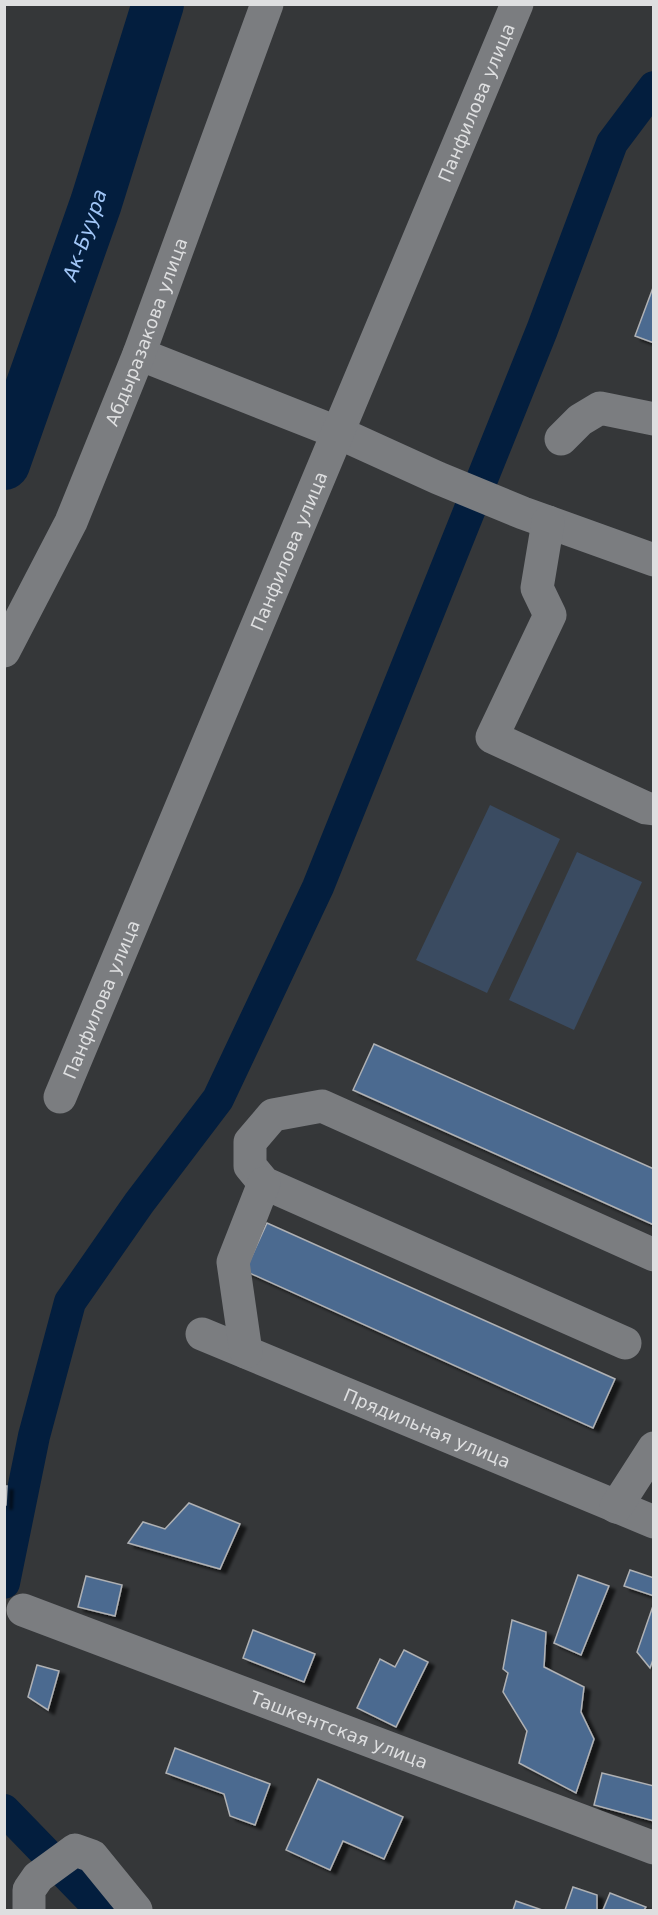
<svg xmlns="http://www.w3.org/2000/svg" width="658" height="1915" viewBox="0 0 658 1915" font-family="'DejaVu Sans',sans-serif">
	<style>
		.green { fill: #3a4b61 }
		.lines { fill: none; stroke-linecap: round; stroke-linejoin: round }
		.canal { stroke: #031e3e; stroke-width: 32 }
		.river { stroke: #031e3e; stroke-width: 52 }
		.building { fill: #4c6a90; stroke: #afb1b4; stroke-width: 1.5; filter: url(#shadow) }
		.minor { stroke: #7b7d80; stroke-width: 33 }
		.labels { text-anchor: middle; dominant-baseline: central; stroke-width: 6; stroke-linejoin: round; paint-order: stroke }
		.street-label { font-size: 18px; fill: #dedfe0; stroke: #2b2d2f }
		.water-label { font-size: 20px; font-style: italic; fill: #a1c6f7; stroke: #2b2d2f }
	</style>
	<defs>
		<filter id="shadow"><feDropShadow dx="6" dy="4" stdDeviation="1.5" flood-color="#0009"/></filter>
	</defs>
	<rect width="100%" height="100%" fill="#353739"/>
	<g class="green">
		<polygon points="490,805 560,839 487,993 416,960"/>
		<polygon points="577,852 642,882 574,1030 509,1000"/>
	</g>
	<g class="lines">
		<g class="canal">
			<polyline points="4,1583 34,1436 70,1302 139,1203 218,1099 318,887 542,330 612,143 654,87"/>
			<polyline points="4,1810 101,1910"/>
		</g>
		<path class="river" id="s1" d="M 4,464 L 96,203 L 158,4"/>
	</g>
	<g class="building">
		<polygon points="654,285 654,343 635,336"/>
		<polygon points="374,1044 654,1169 654,1225 353,1090"/>
		<polygon points="267,1223 615,1379 593,1428 245,1271"/>
		<polygon points="4,1486 7,1486 6,1505 4,1505"/>
		<polygon points="189,1503 240,1524 220,1569 128,1543 143,1522 165,1529"/>
		<polygon points="630,1570 654,1578 654,1596 624,1586"/>
		<polygon points="578,1575 609,1586 581,1655 554,1643"/>
		<polygon points="86,1576 122,1585 115,1616 78,1607"/>
		<polygon points="654,1603 654,1657 650,1668 637,1652"/>
		<polygon points="512,1620 546,1632 544,1667 584,1687 581,1712 594,1739 576,1793 519,1763 527,1731 503,1692 508,1673 503,1669"/>
		<polygon points="253,1630 315,1654 304,1682 243,1658"/>
		<polygon points="404,1650 428,1662 396,1727 357,1708 380,1659 395,1667"/>
		<polygon points="37,1665 59,1671 48,1710 28,1697"/>
		<polygon points="175,1748 270,1784 255,1825 230,1816 224,1794 166,1773"/>
		<polygon points="602,1773 654,1786 654,1821 594,1805"/>
		<polygon points="318,1779 403,1817 384,1859 343,1841 330,1870 286,1850"/>
		<polygon points="573,1887 597,1895 597,1910 565,1910"/>
		<polygon points="610,1893 646,1907 644,1910 603,1910"/>
		<polygon points="516,1901 542,1910 513,1910"/>
	</g>
	<g class="lines">
		<g class="minor">
			<polyline points="139,354 339,433 438,478 523,513 654,560"/>
			<polyline points="561,439 580,420 600,408 654,419"/>
			<polyline points="548,522 537,588 550,615 492,737 646,808 654,809"/>
			<path id="s2" d="M 4,651 L 71,522 L 139,354 L 267,4"/>
			<path id="s3" d="M 60,1097 L 517,4"/>
			<path id="s4" d="M 202,1334 L 654,1522"/>
			<polyline points="625,1343 264,1183 250,1166 250,1142 273,1115 322,1106 654,1255"/>
			<polyline points="246,1352 233,1262 264,1183"/>
			<polyline points="616,1507 654,1448"/>
			<path id="s5" d="M 23,1610 L 654,1848"/>
			<polyline points="29,1910 29,1890 38,1877 75,1850 92,1856 136,1910"/>
		</g>
	</g>
	<g class="labels">
		<g class="street-label">
			<text stroke="none"><textPath href="#s3" startOffset="1078">Панфилова улица</textPath></text>
			<text stroke="none"><textPath href="#s2" startOffset="350">Абдыразакова улица</textPath></text>
			<text stroke="none"><textPath href="#s3" startOffset="592">Панфилова улица</textPath></text>
			<text stroke="none"><textPath href="#s3" startOffset="106">Панфилова улица</textPath></text>
			<text stroke="none"><textPath href="#s4" startOffset="244">Прядильная улица</textPath></text>
			<text stroke="none"><textPath href="#s5" startOffset="338">Ташкентская улица</textPath></text>
		</g>
		<g class="water-label">
			<text stroke="none"><textPath href="#s1" startOffset="243">Ак-Буура</textPath></text>
		</g>
	</g>
	<rect width="658" height="1915" fill="none" stroke="#dedfe0" stroke-width="12"/>
</svg>
